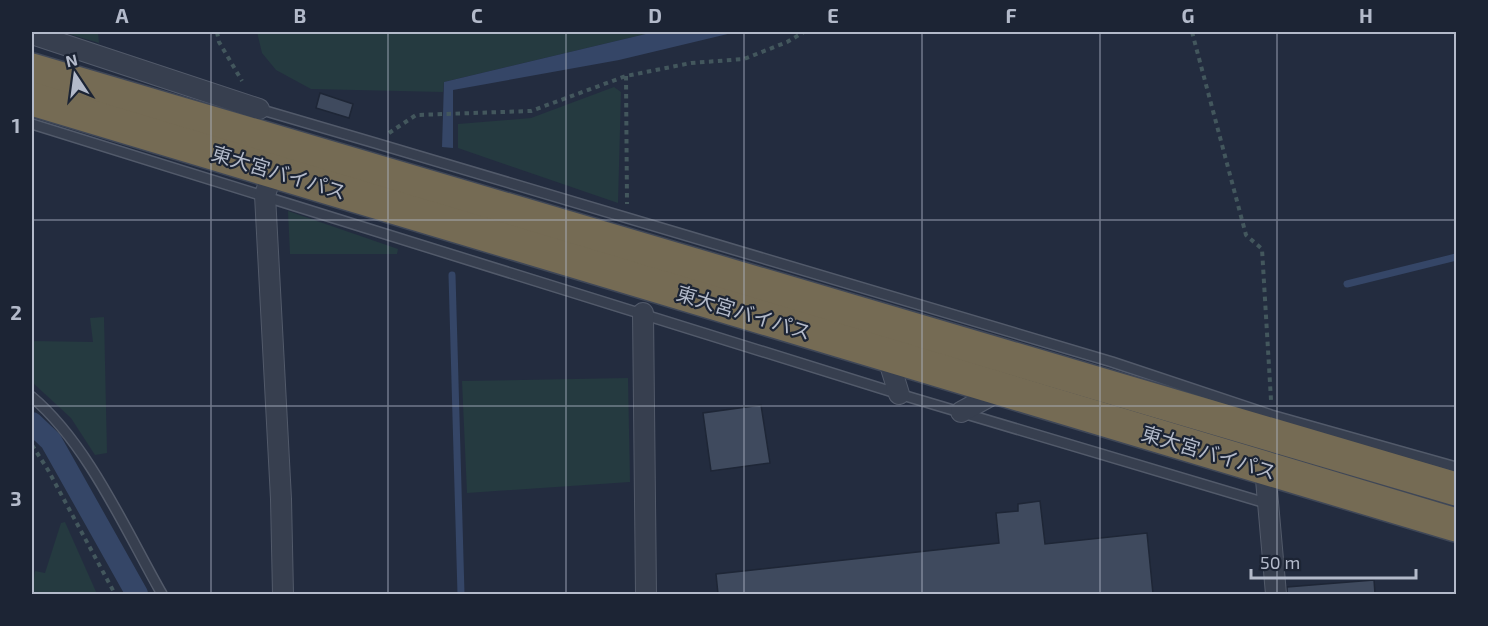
<svg xmlns="http://www.w3.org/2000/svg" width="1488" height="626" viewBox="0 0 1488 626" font-family="'Exo 2','Noto Sans JP',sans-serif">
	<style>
		.green { fill: #253a40 }
		.water { fill: #354667 }
		.lines { fill: none; stroke-linecap: round; stroke-linejoin: round }
		.stream { stroke: #354667; stroke-width: 7 }
		.canal { stroke: #354667; stroke-width: 22 }
		.building { fill: #3f4a5e; stroke: #1e2636; stroke-width: 1.5 }
		.lane-casing { stroke: #525a6a; stroke-width: 12 }
		.street-casing { stroke: #525a6a; stroke-width: 22 }
		.highway-casing { stroke: #3f4757; stroke-width: 36 }
		.path { stroke: #43575d; stroke-width: 4; stroke-dasharray: 4.5 4.5; stroke-linecap: butt }
		.lane { stroke: #373f4f; stroke-width: 9 }
		.street { stroke: #373f4f; stroke-width: 20 }
		.highway { stroke: #756b54; stroke-width: 33 }
		.grid { fill: none; stroke: #b3baca; stroke-width: 1.5; stroke-opacity: 0.55 }
		.labels { text-anchor: middle; dominant-baseline: central; stroke-width: 4.5; stroke-linejoin: round; paint-order: stroke }
		.street-label { font-size: 20px; fill: #b3baca; stroke: #1c2434 }
		.neatline { fill: none; stroke: #b3baca; stroke-width: 2 }
		.grid-label { font-size: 20px; text-anchor: middle; font-weight: bold; fill: #b3baca }
	</style>
	<rect width="100%" height="100%" fill="#232c3f"/>
	<g class="green">
		<polygon points="63,32 98,32 99,43"/>
		<polygon points="257,32 654,32 444,82 443,92 311,89 276,70 262,53"/>
		<polygon points="614,87 621,92 618,203 458,148 458,124 531,118"/>
		<polygon points="288,211 398,249 397,254 290,254"/>
		<polygon points="104,317 107,453 95,455 71,418 32,382 32,341 93,342 90,318"/>
		<polygon points="628,378 630,482 467,493 462,381"/>
		<polygon points="65,522 97,594 32,594 35,571 45,573 61,523"/>
	</g>
	<polygon class="water" points="654,32 736,32 619,60 453,90 453,148 442,147 444,82"/>
	<g class="lines">
		<g class="stream">
			<polyline points="452,275 461,594"/>
			<polyline points="1347,284 1456,257"/>
		</g>
		<polyline class="canal" points="32,423 51,441 137,594"/>
	</g>
	<g class="building">
		<polygon points="320,93 353,104 349,118 316,108"/>
		<polygon points="761,405 770,463 711,471 703,413"/>
		<polygon points="1040,501 1045,544 1147,533 1153,594 718,594 716,574 999,543 996,513 1018,511 1018,504"/>
		<polygon points="1374,580 1375,594 1287,594 1287,587"/>
	</g>
	<g class="lines">
		<g class="lane-casing">
			<g id="lane">
				<polyline points="259,112 259,109 375,143 1112,362 1271,415 1456,467"/>
				<polyline points="32,124 899,394 1269,504"/>
				<path d="M 32,397 C 88,444 126,531 162,594"/>
			</g>
		</g>
		<g class="street-casing">
			<g id="street">
				<polyline points="32,34 259,109"/>
				<polyline points="273,170 265,195 281,499 283,594"/>
				<polyline points="643,313 646,594"/>
				<polyline points="887,355 899,394"/>
				<polyline points="961,412 1001,390"/>
				<polyline points="1265,468 1276,594"/>
			</g>
		</g>
		<g class="highway-casing">
			<g id="highway">
				<polyline points="32,70 1456,489"/>
				<polyline points="32,99 1456,525"/>
			</g>
		</g>
		<g class="path">
			<polyline points="217,32 219,42 242,81"/>
			<polyline points="1192,32 1246,235 1262,249 1271,400"/>
			<polyline points="626,76 627,204"/>
			<polyline points="389,133 416,115 531,111 626,76 691,63 744,59 787,42 804,32"/>
			<polyline points="32,445 48,470 115,594"/>
		</g>
		<use href="#lane" class="lane"/>
		<use href="#street" class="street"/>
		<use href="#highway" class="highway"/>
	</g>
	<path class="grid" d="M 211,32 L 211,594M 388,32 L 388,594M 566,32 L 566,594M 744,32 L 744,594M 922,32 L 922,594M 1100,32 L 1100,594M 1277,32 L 1277,594M 32,220 L 1456,220M 32,406 L 1456,406"/>
	<g class="labels">
		<g class="street-label">
			<text transform="translate(279 172) rotate(17)">東大宮バイパス</text>
			<text transform="translate(744 312) rotate(17)">東大宮バイパス</text>
			<text transform="translate(1209 452) rotate(17)">東大宮バイパス</text>
		</g>
	</g>
	<rect width="1488" height="626" fill="none" stroke="#1c2434" stroke-width="66"/>
	<g transform="translate(75 75) rotate(347)" stroke="#1c2434" stroke-width="4.5" paint-order="stroke">
	<path d="M0-4.5L10 22L0 15L-10 22Z" fill="#b3baca"/>
	<text y="-9" font-size="16" font-weight="bold" text-anchor="middle" fill="#b3baca">N</text>
	</g>
	<path d="M1251 569v9h165v-9" fill="none" stroke="#b3baca" stroke-width="3"/>
	<text x="1260" y="569" font-size="18" fill="#b3baca" stroke="#1c2434" stroke-width="4.5" paint-order="stroke">50 m</text>
	<rect x="33" y="33" width="1422" height="560" class="neatline"/>
	<g class="grid-label">
		<text x="122" y="23">A</text>
		<text x="300" y="23">B</text>
		<text x="477" y="23">C</text>
		<text x="655" y="23">D</text>
		<text x="833" y="23">E</text>
		<text x="1011" y="23">F</text>
		<text x="1188" y="23">G</text>
		<text x="1366" y="23">H</text>
		<text x="16" y="133">1</text>
		<text x="16" y="320">2</text>
		<text x="16" y="506">3</text>
	</g>
</svg>
